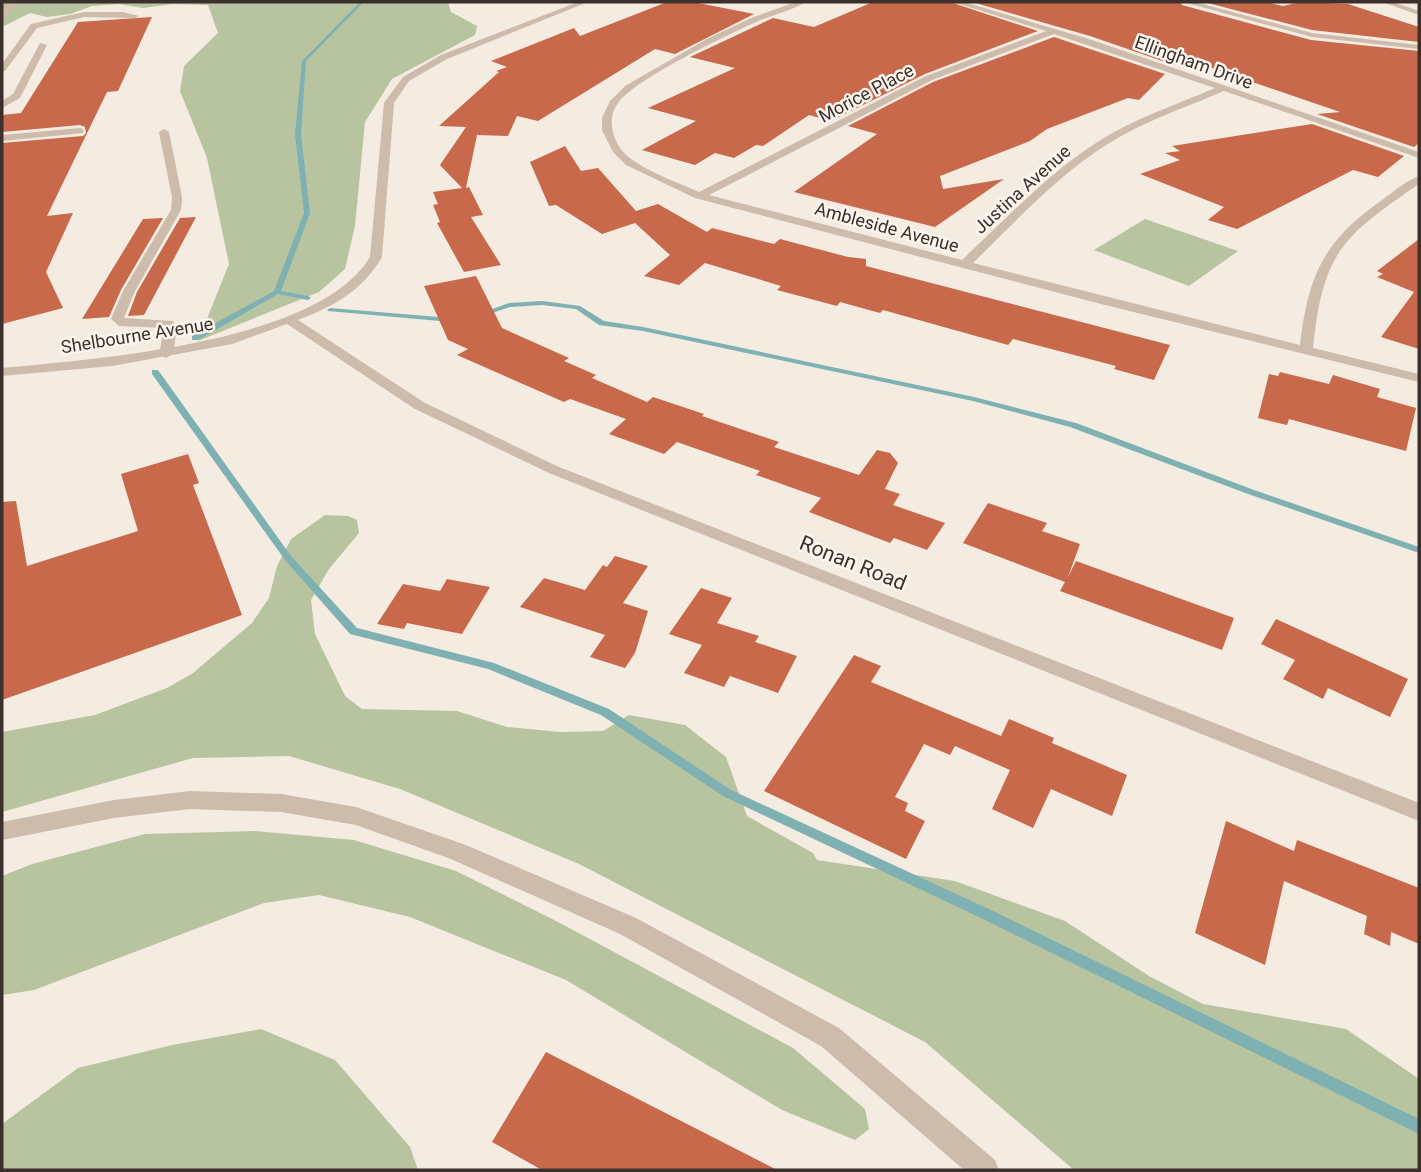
<svg xmlns="http://www.w3.org/2000/svg" width="1421" height="1172" viewBox="0 0 1421 1172" font-family="Roboto,sans-serif">
	<style>
		.green { fill: #b8c4a0 }
		.lines { fill: none; stroke-linecap: round; stroke-linejoin: round }
		.stream { fill: #7fb0b2; fill-rule: evenodd }
		.building { fill: #c8694b }
		.service { fill: #cdbbac; fill-rule: evenodd }
		.minor { fill: #cdbbac; fill-rule: evenodd }
		.tertiary { fill: #cdbbac; fill-rule: evenodd }
		.labels { text-anchor: middle; dominant-baseline: central; stroke-width: 5; stroke-linejoin: round; paint-order: stroke }
		.far-street-label { font-size: 18px; fill: #3b302b; stroke: #fbf5ee }
		.street-label { font-size: 21px; fill: #3b302b; stroke: #fbf5ee }
	</style>
	<rect width="100%" height="100%" fill="#f4ebe1"/>
	<g class="green">
		<polygon points="2,2 448,2 451,12 477,26 475,35 392,79 365,122 355,226 345,269 319,292 198,341 229,264 207,158 180,91 184,66 218,33 208,5 173,4 143,8 119,4 92,6 70,14 47,17 30,13 2,27"/>
		<polygon points="1145,219 1238,251 1189,286 1094,250"/>
		<polygon points="325,515 348,516 357,520 359,533 329,569 311,600 315,634 345,696 362,709 457,711 507,727 560,732 603,731 629,715 685,725 726,757 747,816 813,853 817,860 955,881 1065,921 1149,976 1203,1004 1346,1029 1419,1079 1419,1170 1074,1170 925,1042 579,864 400,789 289,756 193,758 2,812 2,732 95,715 167,688 193,673 252,623 269,598 277,566 291,539"/>
		<polygon points="255,831 354,840 456,871 560,923 793,1048 865,1109 869,1129 855,1140 782,1110 566,980 410,917 319,895 264,903 34,990 2,995 2,876 32,864 145,834"/>
		<polygon points="261,1029 335,1060 410,1147 418,1170 2,1170 2,1124 78,1068 172,1045"/>
	</g>
	<g class="lines">
		<g class="stream">
			<polygon points="360,2 364,2 306,61 301,134 310,213 281,291 308,296 311,298 308,300 278,294 198,340 192,340 192,336 274,291 304,213 295,134 302,61"/>
			<polygon points="542,301 580,306 604,321 643,327 974,397 1076,423 1254,490 1419,547 1419,553 1248,494 1070,427 973,401 643,331 599,325 576,309 542,305 510,307 483,316 479,314 509,303"/>
			<polygon points="330,308 451,318 455,320 451,322 328,311 327,310"/>
			<polygon points="152,370 158,370 291,556 357,628 494,663 609,709 731,790 991,910 1419,1119 1419,1134 981,918 723,796 601,715 488,669 350,634 285,560 152,374"/>
		</g>
	</g>
	<g class="building">
		<polygon points="667,2 693,2 754,14 675,54 655,49 538,121 517,116 508,136 477,135 466,188 469,187 483,215 471,217 501,265 464,272 437,223 440,222 433,205 438,204 433,192 462,188 440,165 466,127 439,126 499,72 496,71 507,67 491,61 574,28 580,36"/>
		<polygon points="873,2 950,2 1038,31 925,74 831,121 809,115 763,146 756,145 734,158 715,153 695,165 642,150 696,121 648,108 735,68 690,57 773,18 814,27"/>
		<polygon points="972,2 1180,2 1182,5 1311,40 1419,51 1419,143 1414,147 1317,114 1340,112 1200,64 1181,59 1174,65 1090,36"/>
		<polygon points="1204,2 1266,2 1283,6 1301,2 1348,4 1419,27 1419,42 1312,30"/>
		<polygon points="152,17 118,91 107,92 47,216 73,213 46,272 63,308 2,324 2,143 83,136 86,133 85,127 80,125 2,132 2,115 21,113 78,22"/>
		<polygon points="1054,37 1165,74 1139,100 1128,98 1047,129 1030,141 940,176 943,189 1004,179 935,227 794,192 877,134 848,126 933,82"/>
		<polygon points="1312,124 1404,156 1378,177 1353,170 1237,229 1208,220 1224,207 1140,174 1180,160 1165,153 1180,151 1172,146"/>
		<polygon points="565,146 581,171 598,168 636,211 658,204 707,232 712,228 774,244 780,239 848,257 866,259 866,266 1170,345 1154,380 1114,369 1116,366 1013,339 1008,345 883,310 880,313 840,302 837,306 777,290 781,286 705,263 679,285 644,276 670,255 635,223 602,234 556,205 549,206 530,162"/>
		<polygon points="196,217 144,315 128,316 137,292 180,218"/>
		<polygon points="163,218 121,290 109,317 82,319 143,219"/>
		<polygon points="1419,239 1419,349 1381,337 1414,292 1377,277 1383,274 1377,271"/>
		<polygon points="476,276 502,328 569,358 564,361 596,375 592,378 647,402 653,397 704,414 702,416 779,442 774,447 859,475 877,450 890,453 898,463 885,489 900,494 893,505 945,523 927,550 894,538 890,543 809,512 821,498 756,475 760,471 677,442 664,454 609,434 626,419 570,399 564,402 457,355 468,349 448,340 424,286"/>
		<polygon points="1280,372 1329,384 1333,375 1380,389 1377,397 1416,408 1406,451 1289,419 1287,425 1258,418 1269,374 1278,376"/>
		<polygon points="188,454 199,483 193,485 242,615 2,700 2,502 16,501 27,566 138,531 121,474"/>
		<polygon points="988,503 1047,523 1042,531 1080,544 1068,577 1076,561 1234,618 1222,650 1060,591 1065,582 963,543"/>
		<polygon points="615,556 648,566 623,603 648,611 635,653 625,668 590,657 605,635 520,607 544,578 585,590 603,565 607,567"/>
		<polygon points="447,579 490,587 462,634 407,623 404,629 377,624 403,584 440,591"/>
		<polygon points="701,588 732,598 717,623 759,636 755,642 797,656 778,693 730,676 724,687 684,673 702,645 669,634"/>
		<polygon points="1276,619 1408,679 1390,717 1328,688 1323,699 1283,679 1295,660 1261,644"/>
		<polygon points="854,655 881,666 871,682 1001,736 1009,719 1054,738 1052,743 1127,775 1112,816 1051,789 1033,828 992,809 1010,770 955,746 950,755 924,744 895,797 908,803 905,811 925,821 906,859 764,791"/>
		<polygon points="1226,821 1294,851 1297,840 1419,888 1419,944 1391,932 1390,946 1364,934 1367,916 1284,881 1265,965 1195,933"/>
		<polygon points="546,1052 777,1170 542,1170 492,1142"/>
	</g>
	<g class="lines">
		<g class="service">
			<polygon points="84,12 123,12 139,16 135,18 84,17 37,28 5,71 2,71 2,64 31,24"/>
			<polygon points="40,43 47,45 20,98 2,108 2,101 13,94"/>
			<polygon points="80,128 83,129 83,133 2,141 2,135"/>
			<polygon points="164,129 169,132 182,197 181,210 135,291 124,318 173,321 177,328 173,354 166,358 159,354 164,328 119,326 111,319 123,291 171,210 172,197 159,132"/>
		</g>
		<g class="minor">
			<path d="M 578,2 L 588,2 L 447,59 L 409,81 L 394,103 L 382,257 C 362,291 334,306 298,320 L 425,403 L 559,467 L 1419,803 L 1419,821 L 549,473 L 415,409 L 287,324 L 232,344 L 112,366 L 2,376 L 2,368 C 95,359 319,343 370,257 L 384,103 L 403,77 L 441,55 Z"/>
			<path d="M 796,2 L 806,2 C 791,11 772,15 756,22 C 727,35 635,79 618,103 C 608,116 611,134 620,148 C 633,167 677,182 699,192 L 926,76 L 1046,31 L 953,2 L 964,2 L 1089,39 L 1419,152 L 1419,158 L 1224,91 C 1184,108 1142,122 1106,145 C 1056,177 1015,222 973,263 L 1300,345 C 1308,278 1322,243 1378,203 C 1391,194 1405,181 1419,176 L 1419,184 C 1342,237 1323,252 1313,348 L 1419,374 L 1419,382 L 1097,303 L 695,198 L 626,165 L 613,152 L 602,130 L 602,118 L 610,101 L 625,86 L 705,40 L 751,18 ZM 1054,34 L 1215,88 C 1176,105 1135,118 1099,141 C 1047,174 1006,219 962,260 L 709,195 L 932,80 Z"/>
			<polygon points="1183,2 1195,2 1312,33 1419,45 1419,49 1312,37"/>
			<polygon points="190,791 281,794 356,807 466,845 636,918 839,1028 995,1160 999,1170 964,1170 821,1046 620,934 451,859 356,825 281,812 190,809 114,818 2,840 2,822 114,800"/>
		</g>
		<g class="tertiary">
			<polygon points="11,2 19,2 2,20 2,13"/>
			<polygon points="1382,2 1393,2 1419,11 1419,15"/>
		</g>
	</g>
	<g class="labels">
		<g class="far-street-label">
			<text transform="translate(1194 62) rotate(20)">Ellingham Drive</text>
			<text transform="translate(866 93) rotate(-28)">Morice Place</text>
			<text transform="translate(1022 189) rotate(-42)">Justina Avenue</text>
			<text transform="translate(887 227) rotate(15)">Ambleside Avenue</text>
			<text transform="translate(137 335) rotate(-9)">Shelbourne Avenue</text>
		</g>
		<g class="street-label">
			<text transform="translate(853 563) rotate(22)">Ronan Road</text>
		</g>
	</g>
	<rect width="1421" height="1172" fill="none" stroke="#3b302b" stroke-width="7"/>
</svg>
